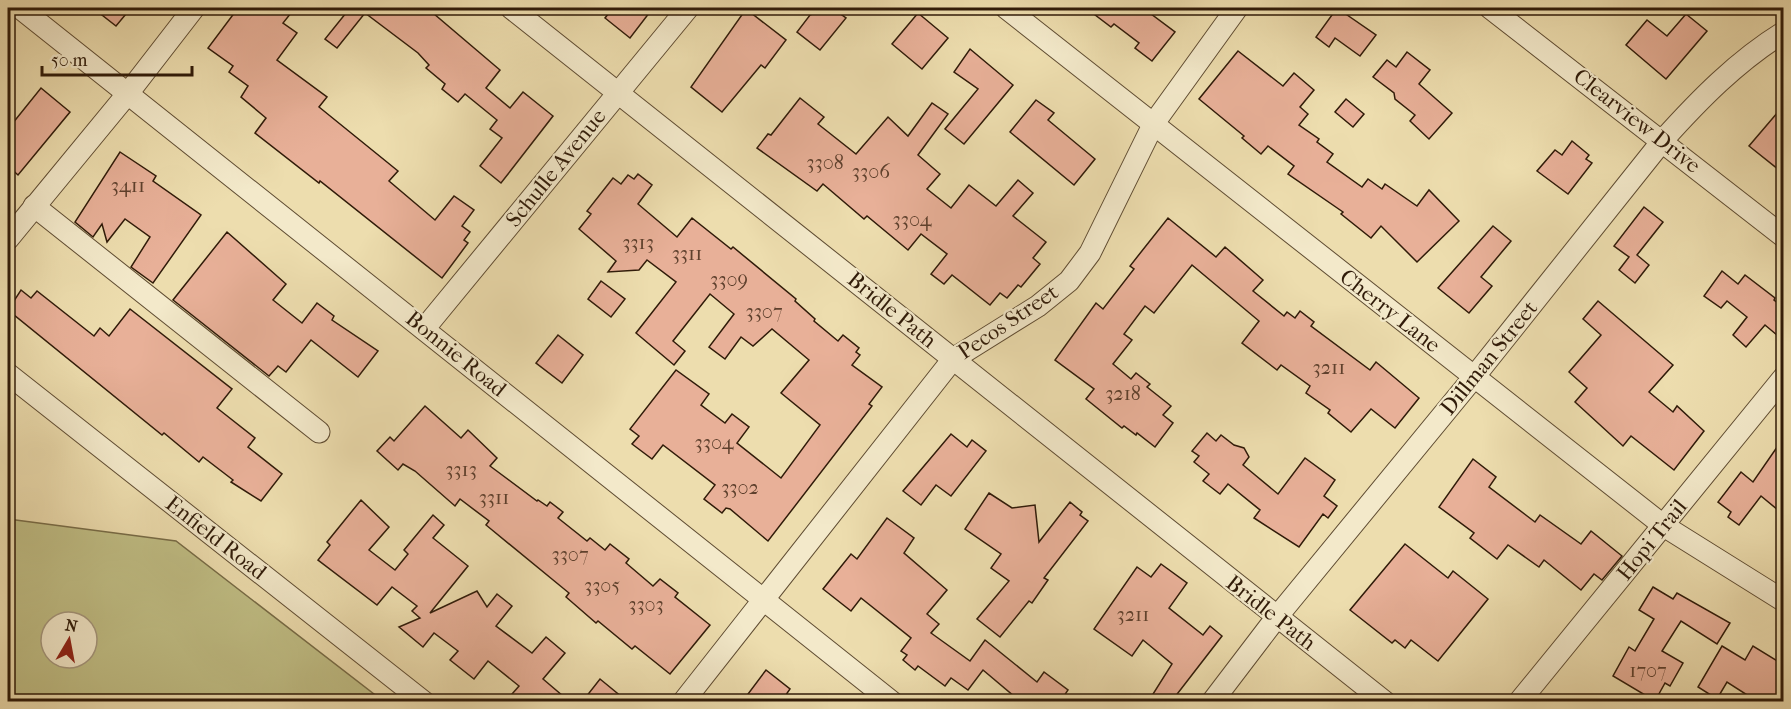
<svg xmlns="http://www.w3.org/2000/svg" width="1791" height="709" viewBox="0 0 1791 709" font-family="'IM FELL French Canon',serif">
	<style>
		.green { fill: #c0be85; stroke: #786c47; stroke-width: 1.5; fill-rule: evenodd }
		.building { fill: #e8b098; stroke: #301b09; stroke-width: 1.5 }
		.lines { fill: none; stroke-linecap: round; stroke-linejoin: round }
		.minor-casing { stroke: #5f4c32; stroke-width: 23 }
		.minor { stroke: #f3e9ca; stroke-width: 21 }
		.labels { text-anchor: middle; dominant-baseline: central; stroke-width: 4.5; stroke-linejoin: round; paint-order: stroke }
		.number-label { font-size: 20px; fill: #5e402d }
		.street-label { font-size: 22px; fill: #301b09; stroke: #f3e9ca }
	</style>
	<rect width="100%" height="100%" fill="#edddae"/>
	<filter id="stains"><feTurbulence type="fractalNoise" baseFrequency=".00333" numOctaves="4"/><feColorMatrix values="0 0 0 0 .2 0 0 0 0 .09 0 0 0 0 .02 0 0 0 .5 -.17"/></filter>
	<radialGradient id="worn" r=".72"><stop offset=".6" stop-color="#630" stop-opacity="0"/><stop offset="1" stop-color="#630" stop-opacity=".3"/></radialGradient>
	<path class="green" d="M 8,519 L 176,541 L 383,701 L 8,701 ZM 51,622 L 87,622 L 87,658 L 51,658 Z"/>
	<g class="building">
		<polygon points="93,8 131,8 116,26"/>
		<polygon points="238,8 295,8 283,23 297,33 277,60 327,97 319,107 398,171 389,181 435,220 454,196 474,210 462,226 470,232 464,240 468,243 442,278 320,181 319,183 255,133 266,118 241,97 248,86 229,72 233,66 208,48"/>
		<polygon points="350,8 427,8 500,70 486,88 510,108 523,92 553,116 501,183 480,166 502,138 490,129 497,120 465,94 458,102 442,89 445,84 426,68 429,65 418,53 365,13 337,48 325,39"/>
		<polygon points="613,8 653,8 630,38 605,18"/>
		<polygon points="826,8 832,8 846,18 820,50 797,32 810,15"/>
		<polygon points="1086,8 1143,8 1175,32 1152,61 1135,48 1139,43 1114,24 1111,27"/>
		<polygon points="1337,8 1376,35 1360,56 1335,38 1329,47 1316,37"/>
		<polygon points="746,9 786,40 765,68 761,65 722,112 691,87"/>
		<polygon points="918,13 948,38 922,69 892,44"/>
		<polygon points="1686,14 1707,31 1666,79 1626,45 1647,20 1667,36"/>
		<polygon points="970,49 1013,85 964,144 945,129 978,89 954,72"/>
		<polygon points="1238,51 1283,86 1294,73 1314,90 1300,107 1308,114 1299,125 1319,139 1317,142 1333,154 1327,162 1362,187 1368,179 1382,189 1385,184 1417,206 1429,190 1459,221 1417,262 1381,226 1371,238 1341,214 1343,212 1288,174 1294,166 1268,146 1261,154 1242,138 1244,136 1199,99"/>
		<polygon points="1407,52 1430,70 1419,84 1452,113 1429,139 1410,121 1415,115 1395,99 1394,93 1373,77 1387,60 1396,67"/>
		<polygon points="41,88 70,112 18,175 8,166 8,129"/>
		<polygon points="800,98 824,117 818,124 856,154 888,117 908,136 932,103 948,114 918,155 940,174 927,189 951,208 969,185 996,206 1018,180 1033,193 1013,216 1046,242 1033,258 1040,264 1021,287 1018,285 1007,298 1000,293 990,305 952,275 944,284 931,274 947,254 921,234 908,250 867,216 864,219 823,184 817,191 757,148 768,134 771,135"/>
		<polygon points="1346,99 1364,114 1353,127 1335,112"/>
		<polygon points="1036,100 1054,113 1048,120 1095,159 1074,185 1010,132"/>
		<polygon points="1784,105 1784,174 1749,146"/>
		<polygon points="1572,141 1589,155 1586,159 1592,163 1568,194 1537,171 1555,150 1562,155"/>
		<polygon points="120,152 156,176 153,181 201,215 153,283 131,267 150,237 125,219 107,242 102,224 93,237 75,222"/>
		<polygon points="638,174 652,185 638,204 677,237 692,218 731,249 733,247 796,299 795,301 815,319 814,321 838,341 843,335 859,348 856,352 860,355 852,365 882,387 869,404 872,406 768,541 730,509 726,508 722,513 704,499 715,485 663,445 652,459 632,444 639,436 630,429 676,370 709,394 701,405 725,423 732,414 749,427 737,443 781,478 820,425 781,393 809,360 772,329 753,346 741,337 725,359 709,347 734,314 710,294 673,341 685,351 674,365 636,333 676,282 647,260 639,270 608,272 616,261 579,229 591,214 587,211 613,178 621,184 628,175 634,179"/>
		<polygon points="1644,207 1663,222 1637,255 1649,265 1635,283 1619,270 1629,257 1614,246"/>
		<polygon points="1168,218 1216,257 1225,247 1263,280 1253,291 1284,316 1287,312 1295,318 1300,311 1314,322 1311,326 1370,370 1376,362 1419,398 1395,428 1371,409 1351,432 1328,413 1330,410 1306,393 1310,386 1281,365 1277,370 1242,343 1259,321 1192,265 1154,313 1145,306 1124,334 1132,340 1113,364 1131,379 1136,373 1150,384 1147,387 1171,406 1163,415 1173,423 1155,447 1137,433 1136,435 1124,426 1122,428 1086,399 1094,389 1055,360 1096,303 1103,309 1134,269 1130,266"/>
		<polygon points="1493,226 1511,241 1481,277 1492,286 1469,313 1438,288"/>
		<polygon points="227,232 286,284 273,300 302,323 317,303 334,316 332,320 378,351 358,377 311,340 286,372 278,366 269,376 173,300"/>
		<polygon points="1722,271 1738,284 1745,275 1775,298 1774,300 1784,308 1784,341 1765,325 1746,347 1733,335 1747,317 1727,301 1721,308 1704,296"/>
		<polygon points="601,281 625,299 611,317 588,299"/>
		<polygon points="21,290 31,298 37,291 94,336 100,328 109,336 130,309 232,389 217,408 255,438 248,447 282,474 261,501 231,482 233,480 203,457 199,462 164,433 162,435 8,310"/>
		<polygon points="1598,301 1673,365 1649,392 1673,412 1677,406 1704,431 1674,470 1631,436 1623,446 1575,402 1587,388 1569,372 1601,335 1583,319"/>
		<polygon points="558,335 583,355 562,383 536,363"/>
		<polygon points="425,406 461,438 468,430 497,458 490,466 537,501 538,500 547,506 550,502 563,512 558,518 587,541 590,538 605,550 610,544 629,559 626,563 653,586 660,579 678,593 675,597 710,625 670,674 635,646 632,649 598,621 596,623 566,597 569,593 486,525 489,521 460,499 455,506 415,471 403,464 398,470 377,451 390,437 394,441"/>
		<polygon points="1207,433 1216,441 1221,435 1234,445 1244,448 1249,457 1243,465 1278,494 1305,458 1335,480 1324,496 1337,506 1328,518 1323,514 1299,547 1254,518 1260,510 1228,484 1220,494 1203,481 1209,474 1194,462 1199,456 1192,451"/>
		<polygon points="951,434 967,447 972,440 986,451 951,496 936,485 921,505 903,491"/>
		<polygon points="1784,437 1784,515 1761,496 1739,525 1728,517 1731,512 1718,502 1741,472 1753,482"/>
		<polygon points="1473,459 1496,477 1489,487 1535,522 1540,515 1581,544 1591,531 1622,556 1602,580 1594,574 1581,590 1544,560 1539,567 1508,545 1497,559 1470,538 1474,533 1439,507"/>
		<polygon points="989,493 1012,508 1035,505 1039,542 1070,502 1082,512 1080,515 1088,521 1044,578 1048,580 1032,603 1029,601 1000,637 977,619 1009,581 991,568 1001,554 965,529"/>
		<polygon points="361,500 389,527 369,550 395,570 408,554 404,550 433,515 444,525 433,538 468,566 430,613 477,591 487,607 497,594 512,606 496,626 532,653 546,637 565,653 543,679 570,702 505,702 519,686 488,661 474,679 450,660 458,651 434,633 423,647 399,627 420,618 412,611 417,606 392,587 377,605 318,560 330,545 327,542"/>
		<polygon points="887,518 914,538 904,553 947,590 927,614 939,624 931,633 970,661 985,640 1037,682 1044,672 1068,690 1060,702 1021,702 983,670 968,690 951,678 945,686 918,666 915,670 903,660 907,655 901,651 911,638 861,598 851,611 823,589 851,554 857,559"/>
		<polygon points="1405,544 1448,578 1453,571 1488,599 1438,661 1411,640 1405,648 1395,640 1392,643 1350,610"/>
		<polygon points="1161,564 1187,583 1169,608 1203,635 1210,626 1222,636 1171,702 1148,702 1172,664 1143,640 1132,656 1094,629 1137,567 1151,577"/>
		<polygon points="1653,587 1673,599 1677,593 1730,623 1717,644 1681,621 1662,651 1683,663 1670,686 1665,683 1655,701 1613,676 1629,647 1635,651 1654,619 1639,610"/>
		<polygon points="1722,646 1745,660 1753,646 1784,665 1784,702 1758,702 1727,682 1717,699 1698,687"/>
		<polygon points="766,670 790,689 781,702 742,702"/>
		<polygon points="600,679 628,702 582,702"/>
	</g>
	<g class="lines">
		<g class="minor-casing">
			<g id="minor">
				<polyline points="20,8 892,702"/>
				<polyline points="511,8 1385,702"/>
				<polyline points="1006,8 1664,526 1784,601"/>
				<polyline points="1490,8 1784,237"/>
				<polyline points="34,206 319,432"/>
				<polyline points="8,239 129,92 194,8"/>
				<polyline points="424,329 688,8"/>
				<polyline points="8,374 424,702"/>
				<polyline points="683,702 953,359 1038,306 1069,281 1090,253 1154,123 1237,8"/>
				<path d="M 1212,702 L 1276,618 L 1474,377 L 1663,140 C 1699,100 1737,61 1784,32"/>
				<polyline points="1519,702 1784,377"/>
			</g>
		</g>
		<use href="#minor" class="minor"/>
	</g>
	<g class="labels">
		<g class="number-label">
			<text x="825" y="162">3308</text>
			<text x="871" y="171">3306</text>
			<text x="128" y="185">3411</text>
			<text x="912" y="219">3304</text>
			<text x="638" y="242">3313</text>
			<text x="687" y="253">3311</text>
			<text x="729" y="279">3309</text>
			<text x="764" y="311">3307</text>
			<text x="1329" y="367">3211</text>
			<text x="1123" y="393">3218</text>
			<text x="714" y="442">3304</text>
			<text x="461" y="469">3313</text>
			<text x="740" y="487">3302</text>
			<text x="494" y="497">3311</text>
			<text x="570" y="554">3307</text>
			<text x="602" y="585">3305</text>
			<text x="646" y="604">3303</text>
			<text x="1133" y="614">3211</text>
			<text x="1648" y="670">1707</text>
		</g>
		<g class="street-label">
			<text transform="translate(1637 121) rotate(38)">Clearview Drive</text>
			<text transform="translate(556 168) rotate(-51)">Schulle Avenue</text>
			<text transform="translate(892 310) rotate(39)">Bridle Path</text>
			<text transform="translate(1390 311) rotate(38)">Cherry Lane</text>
			<text transform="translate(1008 322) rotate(-34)">Pecos Street</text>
			<text transform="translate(456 354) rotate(39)">Bonnie Road</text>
			<text transform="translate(1489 358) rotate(-51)">Dillman Street</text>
			<text transform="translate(216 538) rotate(38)">Enfield Road</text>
			<text transform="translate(1652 540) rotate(-51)">Hopi Trail</text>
			<text transform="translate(1271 613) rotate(38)">Bridle Path</text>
		</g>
	</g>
	<rect width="1791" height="709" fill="none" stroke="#edddae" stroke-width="30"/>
	<rect x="9" y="9" width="1773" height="691" fill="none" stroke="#301b09" stroke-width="3"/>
	<rect x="15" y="15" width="1761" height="679" fill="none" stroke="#301b09" stroke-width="1.5"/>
	<g transform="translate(69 640) rotate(10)"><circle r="28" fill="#f3e9ca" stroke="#a5977d" stroke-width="1.5"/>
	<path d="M0-4.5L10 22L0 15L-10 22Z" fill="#8f2418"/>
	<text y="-9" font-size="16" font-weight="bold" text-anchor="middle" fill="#301b09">N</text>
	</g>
	<path d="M42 66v9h150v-9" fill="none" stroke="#301b09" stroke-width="3"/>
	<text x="51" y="66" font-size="18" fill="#301b09" stroke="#f3e9ca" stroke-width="4.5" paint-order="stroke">50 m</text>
	<rect width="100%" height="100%" filter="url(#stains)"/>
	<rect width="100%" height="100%" fill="url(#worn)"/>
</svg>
